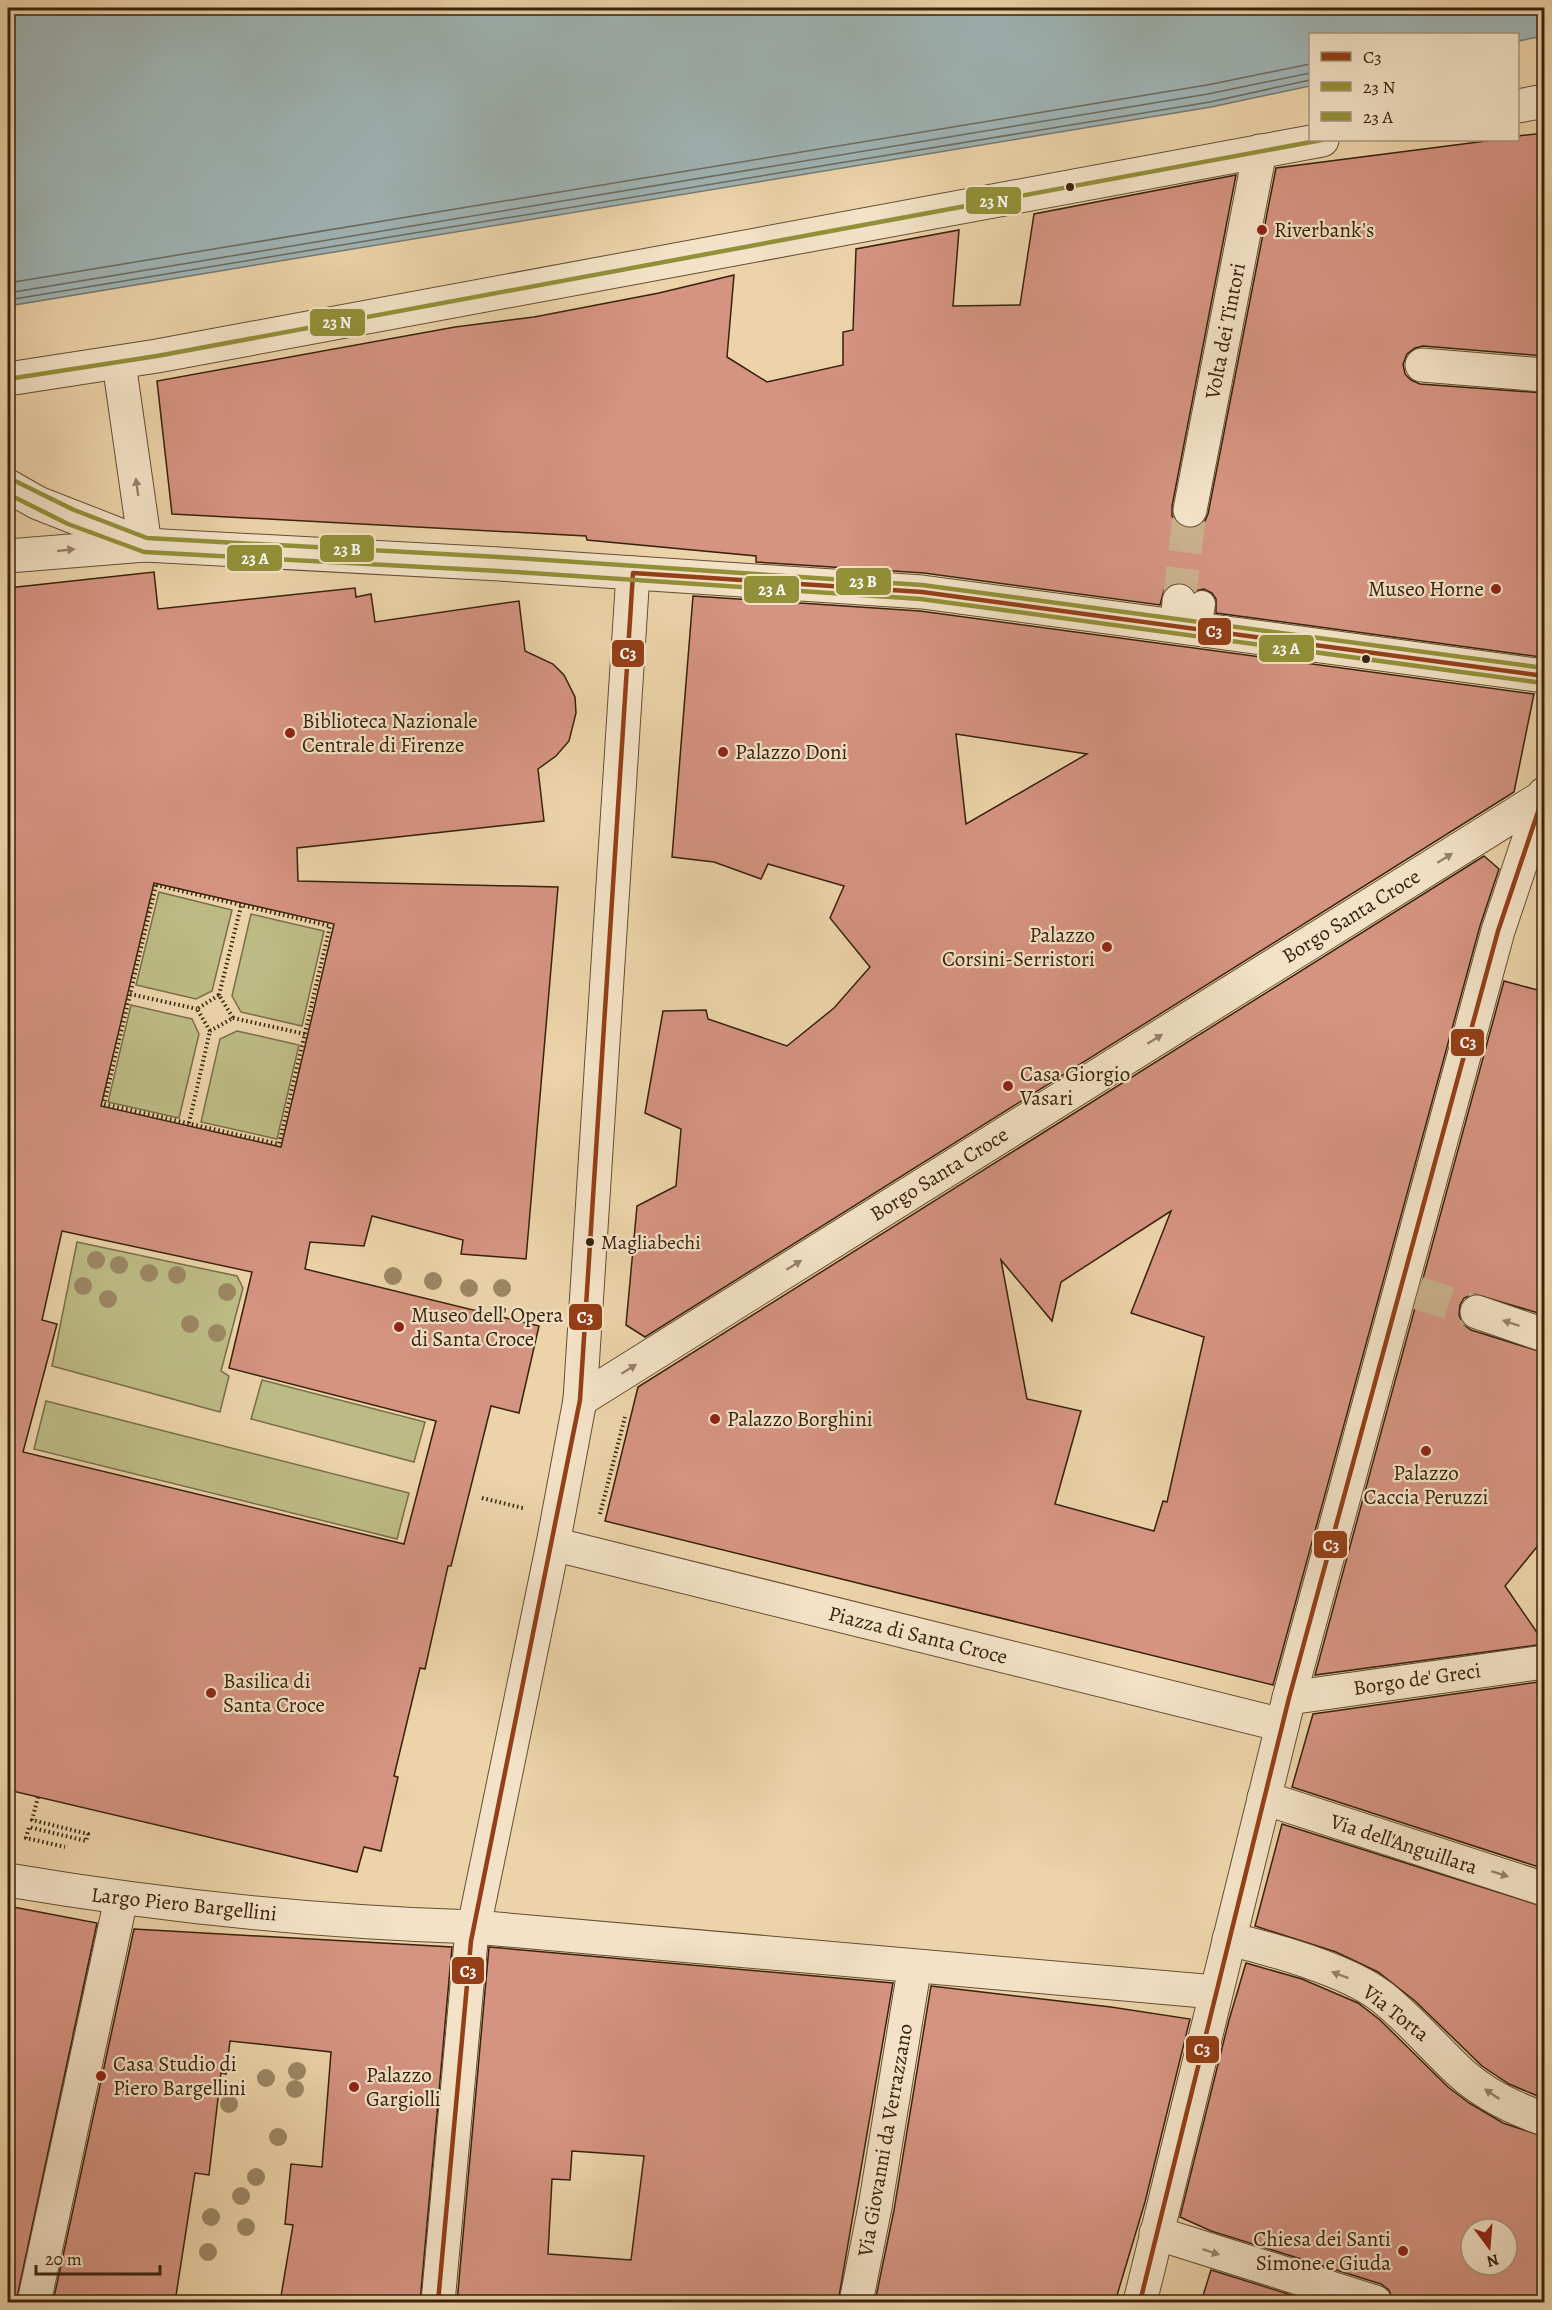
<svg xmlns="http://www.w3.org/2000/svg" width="1552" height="2310" viewBox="0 0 1552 2310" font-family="Alegreya,serif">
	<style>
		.green { fill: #bdbb85; stroke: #7a6e48; stroke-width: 1.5 }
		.water { fill: #9fb4b5; stroke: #767a71; stroke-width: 1.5 }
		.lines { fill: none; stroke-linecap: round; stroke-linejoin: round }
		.shore { stroke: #6c6b60; stroke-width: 1.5 }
		.building { fill: #d59381; stroke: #38220c; stroke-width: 1.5; fill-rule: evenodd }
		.pedestrian-tunnel { stroke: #c8b08a; stroke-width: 33; stroke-dasharray: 33 16; stroke-linecap: butt }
		.minor-tunnel { stroke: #c8b08a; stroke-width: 33; stroke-dasharray: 33 16; stroke-linecap: butt }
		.service-casing { stroke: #654e33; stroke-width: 28 }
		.pedestrian-casing { stroke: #654e33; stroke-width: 35 }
		.minor-casing { stroke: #654e33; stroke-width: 35 }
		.path { stroke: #38220c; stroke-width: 4; stroke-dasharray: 1.5 3; stroke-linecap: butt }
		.service { stroke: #f3e2c7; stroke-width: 26 }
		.pedestrian { stroke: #f3e2c7; stroke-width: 33 }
		.minor { stroke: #f3e2c7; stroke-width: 33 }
		.bus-1-casing { stroke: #f3e2c7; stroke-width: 9 }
		.bus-2-casing { stroke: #f3e2c7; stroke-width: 9 }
		.bus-3-casing { stroke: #f3e2c7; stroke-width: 9 }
		.bus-4-casing { stroke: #f3e2c7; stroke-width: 9 }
		.bus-1 { stroke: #943f17; stroke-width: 4.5 }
		.bus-2 { stroke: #929038; stroke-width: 4.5 }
		.bus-3 { stroke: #929038; stroke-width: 4.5 }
		.bus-4 { stroke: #929038; stroke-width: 4.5 }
		.tree { fill: #9b8763 }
		.oneway { fill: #96826a }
		.bus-dot { fill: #38220c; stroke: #f3e2c7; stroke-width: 2 }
		.poi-dot { fill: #8f2418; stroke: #f3e2c7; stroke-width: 2 }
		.labels { text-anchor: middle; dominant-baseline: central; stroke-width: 4.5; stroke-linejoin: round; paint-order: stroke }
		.bus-label { font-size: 20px; fill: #38220c; stroke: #f3e2c7; text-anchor: start }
		.poi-label { font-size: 21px; fill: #38220c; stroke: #f3e2c7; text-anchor: start }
		.street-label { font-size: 21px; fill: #38220c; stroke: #f3e2c7 }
		.line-badge { stroke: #f3e2c7; stroke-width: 2 }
		.badge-label { font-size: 16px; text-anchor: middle; font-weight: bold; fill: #fff }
	</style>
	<rect width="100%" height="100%" fill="#ecd3a9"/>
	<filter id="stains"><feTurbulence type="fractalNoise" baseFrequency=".00333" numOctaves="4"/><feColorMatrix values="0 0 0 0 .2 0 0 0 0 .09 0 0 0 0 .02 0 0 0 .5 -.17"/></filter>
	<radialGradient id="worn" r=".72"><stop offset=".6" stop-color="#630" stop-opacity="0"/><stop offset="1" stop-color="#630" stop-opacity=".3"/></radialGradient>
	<g class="green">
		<polygon points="159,892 232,910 212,991 196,999 136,985"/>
		<polygon points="251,914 324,931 302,1026 241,1012 232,996"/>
		<polygon points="131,1005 192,1019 199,1034 179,1118 108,1102"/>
		<polygon points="237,1031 299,1045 277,1139 201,1122 220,1039"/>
		<polygon points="77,1242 237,1276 243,1288 221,1371 229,1376 220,1412 52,1366"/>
		<polygon points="262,1380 425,1422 414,1462 251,1419"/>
		<polygon points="46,1401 409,1493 397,1539 34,1449"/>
	</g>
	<polygon class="water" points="8,8 1544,8 1544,36 1518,41 1518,34 1310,34 1310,86 1211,107 8,306"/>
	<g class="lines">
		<g class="shore">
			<polyline points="8,283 1207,85 1310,64"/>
			<polyline points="8,293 1208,94 1310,73"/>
			<polyline points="8,300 1210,102 1310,80"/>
		</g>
	</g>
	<g class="building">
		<polygon points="1545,133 1545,356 1423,346 1415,348 1407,354 1403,364 1405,374 1411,380 1420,384 1545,393 1545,638 1541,657 1216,613 1216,599 1212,593 1204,589 1195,591 1181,582 1172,584 1164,590 1160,605 924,573 756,562 756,556 587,540 586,536 172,514 157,381 455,327 534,317 659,293 734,275 727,357 767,382 843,365 843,332 853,330 856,249 959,230 953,306 1020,305 1034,214 1236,175 1172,506 1172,516 1177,524 1186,528 1196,528 1204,523 1208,514 1276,168 1494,140 1518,140 1518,136"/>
		<path d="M 154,572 L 158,609 L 355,588 L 356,597 L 371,594 L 375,622 L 519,601 L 525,651 L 553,664 L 564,675 L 575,697 L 576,713 L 569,741 L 556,756 L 538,769 L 544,821 L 297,848 L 298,881 L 558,887 L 526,1259 L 461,1254 L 463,1240 L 372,1216 L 364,1246 L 310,1242 L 305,1269 L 539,1326 L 519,1413 L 491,1406 L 451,1566 L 448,1566 L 425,1669 L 420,1668 L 394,1776 L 398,1777 L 381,1851 L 364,1847 L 357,1872 L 8,1790 L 8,588 ZM 154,883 L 334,924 L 281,1147 L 101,1106 ZM 62,1231 L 252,1272 L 229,1368 L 436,1421 L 404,1544 L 23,1452 L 57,1324 L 42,1320 Z"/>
		<path d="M 693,596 L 920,611 L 1534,694 L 1514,792 L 645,1337 L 626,1325 L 637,1206 L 676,1186 L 681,1129 L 645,1113 L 663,1011 L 706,1010 L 708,1019 L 787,1046 L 834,1008 L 870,967 L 830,918 L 844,886 L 768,864 L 761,879 L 714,862 L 672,857 ZM 956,734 L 1087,754 L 966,824 Z"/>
		<path d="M 1484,856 L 1499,869 L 1480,926 L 1273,1685 L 605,1521 L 638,1387 ZM 1171,1211 L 1131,1313 L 1204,1337 L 1167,1502 L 1163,1501 L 1154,1531 L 1055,1504 L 1081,1411 L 1027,1399 L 1001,1260 L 1052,1321 L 1061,1282 Z"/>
		<polygon points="1504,981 1545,992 1545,1315 1474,1294 1464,1298 1460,1305 1459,1315 1463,1324 1471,1330 1545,1353 1545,1537 1505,1586 1545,1644 1315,1675"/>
		<polygon points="1545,1681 1545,1869 1292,1787 1313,1714"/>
		<polygon points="1282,1824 1545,1907 1545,2099 1509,2084 1482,2066 1415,2001 1378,1972 1336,1952 1255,1926"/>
		<polygon points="8,1906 97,1923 16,2302 8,2302"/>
		<polygon points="134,1929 452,1947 420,2302 280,2302 293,2225 285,2224 291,2164 322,2167 331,2052 230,2041 226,2074 221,2073 209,2175 195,2173 175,2302 53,2302"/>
		<path d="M 489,1947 L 893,1983 L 838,2302 L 457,2302 ZM 572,2151 L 644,2156 L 631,2260 L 548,2254 L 552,2179 L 570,2180 Z"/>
		<path d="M 1246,1963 L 1302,1979 L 1358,2003 L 1380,2020 L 1448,2087 L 1469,2103 L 1503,2123 L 1545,2137 L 1545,2302 L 1393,2302 L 1389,2290 L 1381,2284 L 1211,2231 L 1180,2217 L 1229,2020 ZM 1471,2229 L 1507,2229 L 1507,2265 L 1471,2265 Z"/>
		<polygon points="931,1986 1111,2007 1190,2019 1145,2202 1115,2302 875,2302 894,2210"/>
		<polygon points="1211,2270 1314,2302 1201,2302"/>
	</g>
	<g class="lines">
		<polyline class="pedestrian-tunnel" points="1179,601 1190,510"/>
		<polyline class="minor-tunnel" points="1418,1293 1477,1312"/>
		<g class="service-casing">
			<polyline id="service" points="1198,628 1202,604"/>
		</g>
		<g class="pedestrian-casing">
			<g id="pedestrian">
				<polyline points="1190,510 1260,151"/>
				<polyline points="1177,625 1179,601"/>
				<polyline points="553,1544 1282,1725"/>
				<polyline points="1289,1698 1544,1662"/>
				<path d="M 8,1880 C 162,1906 317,1922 474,1927 L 1215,1992"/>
				<polyline points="34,2302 121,1899"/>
				<polyline points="438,2302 471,1941 553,1544 580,1400 1544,796"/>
				<polyline points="856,2302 875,2207 913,1977"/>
			</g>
		</g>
		<g class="minor-casing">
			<g id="minor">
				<polyline points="1518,106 1544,101"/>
				<polyline points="119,363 145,545"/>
				<polyline points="1422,365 1544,375"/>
				<polyline points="8,379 157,356 1322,140"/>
				<polyline points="8,486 38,503 135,541"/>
				<polyline points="8,556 145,545 499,564 922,592 1544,676"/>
				<polyline points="1477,1312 1544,1335"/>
				<polyline points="580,1400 633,573"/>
				<polyline points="1264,1798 1544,1889"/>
				<path d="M 1229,1939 C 1271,1949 1348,1970 1382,1997 C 1411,2020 1434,2048 1461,2073 C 1484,2094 1515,2109 1544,2119"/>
				<polyline points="1156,2233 1375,2302"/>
				<polyline points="1140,2302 1289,1698 1498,931 1544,794"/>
			</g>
		</g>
		<g class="path">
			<polygon points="156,885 330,926 279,1144 104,1104"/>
			<polyline points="130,994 197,1009"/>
			<polyline points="219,995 241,906"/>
			<polyline points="233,1018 305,1034"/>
			<polyline points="189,1123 210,1031 197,1009 219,995 233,1018 210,1031"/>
			<polyline points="482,1498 523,1508"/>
			<polyline points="600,1514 625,1417"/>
			<polyline points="38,1797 32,1820 88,1834 86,1841 29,1827 26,1838 65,1847"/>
		</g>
		<use href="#service" class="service"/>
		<use href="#pedestrian" class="pedestrian"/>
		<use href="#minor" class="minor"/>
		<g class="bus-1-casing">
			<g id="bus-1">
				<polyline points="438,2302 471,1941 580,1400 633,573 922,592 1544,676"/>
				<polyline points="1140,2302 1289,1698 1498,931 1544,794"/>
			</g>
		</g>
		<g class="bus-2-casing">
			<polyline id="bus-2" points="8,379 157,356 1322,140"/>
		</g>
		<g class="bus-3-casing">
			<polyline id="bus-3" points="8,494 68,524 144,552 499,571 921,599 1543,683"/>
		</g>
		<g class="bus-4-casing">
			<polyline id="bus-4" points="11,479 74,510 147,538 499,557 922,585 1544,668"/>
		</g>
		<use href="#bus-1" class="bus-1"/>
		<use href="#bus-2" class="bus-2"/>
		<use href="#bus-3" class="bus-3"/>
		<use href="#bus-4" class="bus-4"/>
	</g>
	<g class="tree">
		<circle cx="96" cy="1260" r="9"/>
		<circle cx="119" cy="1265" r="9"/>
		<circle cx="149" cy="1273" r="9"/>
		<circle cx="177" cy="1275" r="9"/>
		<circle cx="393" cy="1276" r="9"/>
		<circle cx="433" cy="1281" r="9"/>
		<circle cx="83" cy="1286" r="9"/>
		<circle cx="469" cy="1288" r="9"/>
		<circle cx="502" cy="1288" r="9"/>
		<circle cx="227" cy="1292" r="9"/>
		<circle cx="108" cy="1299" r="9"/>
		<circle cx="190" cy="1324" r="9"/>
		<circle cx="217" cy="1333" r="9"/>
		<circle cx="297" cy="2071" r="9"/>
		<circle cx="266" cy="2078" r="9"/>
		<circle cx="295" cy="2089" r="9"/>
		<circle cx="229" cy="2104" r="9"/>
		<circle cx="278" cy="2137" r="9"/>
		<circle cx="256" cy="2177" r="9"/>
		<circle cx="241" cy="2196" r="9"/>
		<circle cx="211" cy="2217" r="9"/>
		<circle cx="246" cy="2227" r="9"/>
		<circle cx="208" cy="2252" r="9"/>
	</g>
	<defs><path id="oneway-solid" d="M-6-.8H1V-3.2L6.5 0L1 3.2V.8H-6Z" transform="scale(1.5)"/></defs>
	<g class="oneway">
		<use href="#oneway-solid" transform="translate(137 487) rotate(-98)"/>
		<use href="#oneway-solid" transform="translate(66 550) rotate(-6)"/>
		<use href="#oneway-solid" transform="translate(1445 858) rotate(-32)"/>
		<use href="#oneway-solid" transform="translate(1155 1039) rotate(-32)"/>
		<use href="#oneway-solid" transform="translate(794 1265) rotate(-32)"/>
		<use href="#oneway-solid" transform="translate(1511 1323) rotate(-162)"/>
		<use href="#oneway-solid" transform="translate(629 1369) rotate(-32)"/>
		<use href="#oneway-solid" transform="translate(1500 1874) rotate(18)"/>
		<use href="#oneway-solid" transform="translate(1340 1975) rotate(-159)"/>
		<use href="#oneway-solid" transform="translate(1492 2094) rotate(-146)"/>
		<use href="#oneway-solid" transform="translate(1211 2252) rotate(18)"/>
	</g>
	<g class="bus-dot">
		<circle cx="1070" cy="187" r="5"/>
		<circle cx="1366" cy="659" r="5"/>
		<circle cx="590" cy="1242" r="5"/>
	</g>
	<g class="poi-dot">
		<circle cx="1262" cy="230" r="6"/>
		<circle cx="1496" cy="589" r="6"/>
		<circle cx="290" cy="733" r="6"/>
		<circle cx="723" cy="752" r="6"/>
		<circle cx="1107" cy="947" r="6"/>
		<circle cx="1008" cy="1086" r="6"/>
		<circle cx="399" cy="1327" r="6"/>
		<circle cx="715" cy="1419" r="6"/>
		<circle cx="1426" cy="1451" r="6"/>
		<circle cx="211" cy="1693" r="6"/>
		<circle cx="101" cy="2076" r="6"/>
		<circle cx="354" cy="2087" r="6"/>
		<circle cx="1403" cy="2251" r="6"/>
	</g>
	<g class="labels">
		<g class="bus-label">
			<text x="601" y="1242">Magliabechi</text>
		</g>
		<g class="poi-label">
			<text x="1274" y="230">Riverbank's</text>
			<text x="1484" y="589" text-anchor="end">Museo Horne</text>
			<text x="302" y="721">Biblioteca Nazionale<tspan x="302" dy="24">Centrale di Firenze</tspan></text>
			<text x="735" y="752">Palazzo Doni</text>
			<text x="1095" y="935" text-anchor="end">Palazzo<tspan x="1095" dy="24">Corsini-Serristori</tspan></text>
			<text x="1020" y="1074">Casa Giorgio<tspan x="1020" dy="24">Vasari</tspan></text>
			<text x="411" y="1315">Museo dell' Opera<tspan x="411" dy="24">di Santa Croce</tspan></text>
			<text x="727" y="1419">Palazzo Borghini</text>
			<text x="1426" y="1473" text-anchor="middle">Palazzo<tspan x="1426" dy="24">Caccia Peruzzi</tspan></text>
			<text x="223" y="1681">Basilica di<tspan x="223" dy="24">Santa Croce</tspan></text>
			<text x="113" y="2064">Casa Studio di<tspan x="113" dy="24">Piero Bargellini</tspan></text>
			<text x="366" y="2075">Palazzo<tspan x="366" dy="24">Gargiolli</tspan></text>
			<text x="1391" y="2239" text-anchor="end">Chiesa dei Santi<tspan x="1391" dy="24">Simone e Giuda</tspan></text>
		</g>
		<g class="street-label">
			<text transform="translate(1225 331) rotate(-79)">Volta dei Tintori</text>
			<text transform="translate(1351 916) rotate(-32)">Borgo Santa Croce</text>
			<text transform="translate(939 1174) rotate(-32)">Borgo Santa Croce</text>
			<text transform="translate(918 1635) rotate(14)">Piazza di Santa Croce</text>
			<text transform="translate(1417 1679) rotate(-8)">Borgo de' Greci</text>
			<text transform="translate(1404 1844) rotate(18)">Via dell'Anguillara</text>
			<text transform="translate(184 1904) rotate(6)">Largo Piero Bargellini</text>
			<text transform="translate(1396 2013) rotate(38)">Via Torta</text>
			<text transform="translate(885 2140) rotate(-80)">Via Giovanni da Verrazzano</text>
		</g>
	</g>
	<g class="line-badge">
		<rect x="965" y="186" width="57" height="29" rx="6" fill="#929038"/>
		<rect x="309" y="308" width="57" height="29" rx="6" fill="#929038"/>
		<rect x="319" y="534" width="56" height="29" rx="6" fill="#929038"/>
		<rect x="226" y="544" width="57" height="28" rx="6" fill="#929038"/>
		<rect x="835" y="567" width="57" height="29" rx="6" fill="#929038"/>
		<rect x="743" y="575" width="57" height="29" rx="6" fill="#929038"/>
		<rect x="1197" y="617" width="35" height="29" rx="6" fill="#943f17"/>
		<rect x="1258" y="634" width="57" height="29" rx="6" fill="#929038"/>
		<rect x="611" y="639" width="34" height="29" rx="6" fill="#943f17"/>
		<rect x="1450" y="1028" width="35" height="29" rx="6" fill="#943f17"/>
		<rect x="568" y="1303" width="35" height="28" rx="6" fill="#943f17"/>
		<rect x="1313" y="1530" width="35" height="29" rx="6" fill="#943f17"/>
		<rect x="451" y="1956" width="34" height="29" rx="6" fill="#943f17"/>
		<rect x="1185" y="2035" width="35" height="29" rx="6" fill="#943f17"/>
	</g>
	<g class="badge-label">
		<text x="994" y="207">23 N</text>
		<text x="337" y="328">23 N</text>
		<text x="347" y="555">23 B</text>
		<text x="255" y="564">23 A</text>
		<text x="863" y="587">23 B</text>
		<text x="772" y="595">23 A</text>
		<text x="1214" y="637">C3</text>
		<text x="1286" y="654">23 A</text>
		<text x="628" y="659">C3</text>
		<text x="1468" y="1048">C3</text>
		<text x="585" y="1323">C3</text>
		<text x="1331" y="1551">C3</text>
		<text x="468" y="1977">C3</text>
		<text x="1202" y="2055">C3</text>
	</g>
	<rect width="1552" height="2310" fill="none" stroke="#ecd3a9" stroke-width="30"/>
	<rect x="9" y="9" width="1534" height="2292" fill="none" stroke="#38220c" stroke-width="3"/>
	<rect x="15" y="15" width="1522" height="2280" fill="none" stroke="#38220c" stroke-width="1.5"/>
	<rect x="1309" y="33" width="210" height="108" fill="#f3e2c7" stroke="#a8957c" stroke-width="1.5"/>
	<rect x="1321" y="52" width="30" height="9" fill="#943f17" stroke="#a8957c" stroke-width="1.5"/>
	<text x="1363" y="63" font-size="18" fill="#38220c">C3</text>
	<rect x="1321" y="82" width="30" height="9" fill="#929038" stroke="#a8957c" stroke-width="1.5"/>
	<text x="1363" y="93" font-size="18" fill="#38220c">23 N</text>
	<rect x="1321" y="112" width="30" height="9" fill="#929038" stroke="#a8957c" stroke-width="1.5"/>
	<text x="1363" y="123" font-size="18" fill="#38220c">23 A</text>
	<g transform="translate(1489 2247) rotate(164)"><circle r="28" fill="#f3e2c7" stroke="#a8957c" stroke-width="1.5"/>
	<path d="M0-4.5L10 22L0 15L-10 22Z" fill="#8f2418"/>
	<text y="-9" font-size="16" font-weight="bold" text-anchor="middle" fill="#38220c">N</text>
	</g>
	<path d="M36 2265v9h124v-9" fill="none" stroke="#38220c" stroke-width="3"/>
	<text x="45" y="2265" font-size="18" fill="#38220c" stroke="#f3e2c7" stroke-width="4.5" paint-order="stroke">20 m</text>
	<rect width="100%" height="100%" filter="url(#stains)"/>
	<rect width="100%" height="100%" fill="url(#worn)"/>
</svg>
